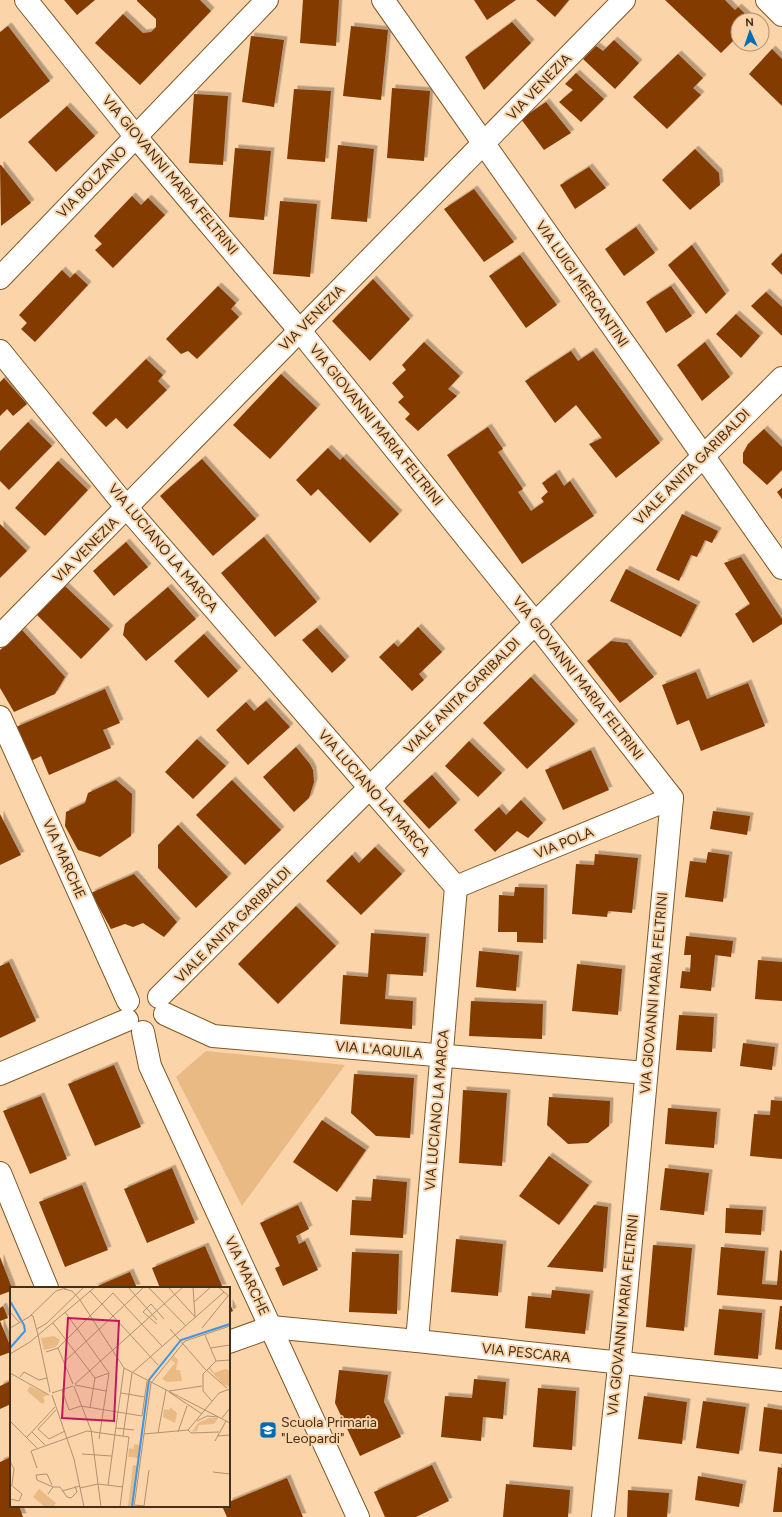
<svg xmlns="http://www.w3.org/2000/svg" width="782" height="1517" viewBox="0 0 782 1517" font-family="Figtree,sans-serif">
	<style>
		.green { fill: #eaba85 }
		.building { fill: #833a04; filter: url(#shadow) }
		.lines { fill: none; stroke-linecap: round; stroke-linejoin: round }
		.minor-casing { stroke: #815723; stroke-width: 24 }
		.minor { stroke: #fff; stroke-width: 22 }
		.labels { text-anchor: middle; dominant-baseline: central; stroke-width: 4; stroke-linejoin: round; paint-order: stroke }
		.street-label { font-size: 14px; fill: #42301a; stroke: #fbd4aa }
		.poi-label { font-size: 14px; fill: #42301a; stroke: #fbd4aa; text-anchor: start }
		.inset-river { fill: none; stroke: #3d95e4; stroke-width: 2 }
		.inset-road { fill: none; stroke: #b19270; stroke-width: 1 }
		.view { fill: #c2185b; fill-opacity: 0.15; stroke: #c2185b; stroke-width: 2 }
		.inset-edge { fill: none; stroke: #42301a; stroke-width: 2 }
	</style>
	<defs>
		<filter id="shadow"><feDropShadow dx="3.5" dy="-3.5" stdDeviation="0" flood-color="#0004"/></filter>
	</defs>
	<rect width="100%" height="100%" fill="#fbd4aa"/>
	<polygon class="green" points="206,1051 345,1065 242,1206 176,1077"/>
	<g class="building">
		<polygon points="64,0 95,0 77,15"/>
		<polygon points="137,0 200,0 211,11 140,85 95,43 123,14 143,33 151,32 156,27 156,19 137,1"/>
		<polygon points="303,0 339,0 336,46 300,43"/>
		<polygon points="474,0 516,0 487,20"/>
		<polygon points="536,0 569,0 555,17"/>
		<polygon points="665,0 725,0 735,10 738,7 752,20 738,20 738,36 721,53"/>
		<polygon points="512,22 531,43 484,90 465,57"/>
		<polygon points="8,26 50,81 0,119 0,32"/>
		<polygon points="351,26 388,30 381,100 343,96"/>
		<polygon points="251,36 284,40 274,107 242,102"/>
		<polygon points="614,40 639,63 615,89 583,59 596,46 603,51"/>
		<polygon points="772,49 782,59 782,106 749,74"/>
		<polygon points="678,54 703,78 693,88 701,95 667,129 633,97"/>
		<polygon points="576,73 604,99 581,122 559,102 573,90 565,84"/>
		<polygon points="392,88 430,91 424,161 387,158"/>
		<polygon points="294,89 331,91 325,162 287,159"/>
		<polygon points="194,94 228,96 223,165 189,163"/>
		<polygon points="546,102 571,133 544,150 521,119"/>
		<polygon points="67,106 95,136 56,172 28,142"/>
		<polygon points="338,145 374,149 367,222 331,219"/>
		<polygon points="235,148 271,151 264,220 229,217"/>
		<polygon points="695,149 719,173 720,185 690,210 662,180"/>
		<polygon points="0,165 1,165 31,203 1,226"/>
		<polygon points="589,167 606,188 575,209 560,185"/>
		<polygon points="474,189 514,242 484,262 444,209"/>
		<polygon points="132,196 141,205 148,198 165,215 113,268 95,250 102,244 94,236"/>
		<polygon points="280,201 317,204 310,277 273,274"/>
		<polygon points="636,227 655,253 624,276 605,249"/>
		<polygon points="692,245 726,294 706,314 668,265"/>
		<polygon points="782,253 782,275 771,264"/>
		<polygon points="520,255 557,305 526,328 489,276"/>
		<polygon points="62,270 70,278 75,273 88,285 35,342 21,329 27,323 19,315"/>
		<polygon points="373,279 410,319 370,361 332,321"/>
		<polygon points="218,286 236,303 231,309 239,317 197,359 188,351 181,354 166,339"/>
		<polygon points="671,286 692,316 666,333 646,302"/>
		<polygon points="766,292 782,307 782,336 751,306"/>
		<polygon points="736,314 760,336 741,358 716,334"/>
		<polygon points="424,342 460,376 448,389 457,396 418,431 405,419 410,414 398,402 404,397 392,383 406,370 402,365"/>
		<polygon points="705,342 730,377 702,401 677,365"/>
		<polygon points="571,351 578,361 593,351 660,443 616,478 589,444 602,438 576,405 555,423 525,381"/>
		<polygon points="146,359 163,375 158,381 167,390 127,429 116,418 106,427 92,413"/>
		<polygon points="281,374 317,408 270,459 233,425"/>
		<polygon points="4,378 27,404 13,416 7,409 0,416 0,382"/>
		<polygon points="28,422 52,446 9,490 0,481 0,451"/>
		<polygon points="488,427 503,449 498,452 523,489 518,492 531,511 544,502 541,498 548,492 542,483 556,473 564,486 570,481 594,516 522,564 447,455"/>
		<polygon points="764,429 782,447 782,470 767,485 743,463 743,453 748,444"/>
		<polygon points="328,448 340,460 343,457 399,514 370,543 318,489 311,496 296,480"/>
		<polygon points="202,459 256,519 213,556 160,496"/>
		<polygon points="58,461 88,490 45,536 15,508"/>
		<polygon points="782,488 782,499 777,492"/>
		<polygon points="682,514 718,531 712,543 705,540 697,557 691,555 679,581 656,570"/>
		<polygon points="0,524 27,551 0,578"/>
		<polygon points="264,537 317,602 275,637 221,573"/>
		<polygon points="126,542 148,567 114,596 93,571"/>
		<polygon points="741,557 782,619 782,624 753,643 735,614 750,604 724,563"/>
		<polygon points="626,569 697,605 681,637 610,601"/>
		<polygon points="65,586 110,629 81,659 37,615"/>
		<polygon points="168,587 196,619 146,661 123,635 125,624"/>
		<polygon points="418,627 442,652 419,674 424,680 412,691 379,657 394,643 398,647"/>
		<polygon points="317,628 346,660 332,673 302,640"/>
		<polygon points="22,630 65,677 55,694 14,712 0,688 0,650"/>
		<polygon points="204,634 238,671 208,698 174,661"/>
		<polygon points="611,641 627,643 654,677 620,703 587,661"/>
		<polygon points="696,672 707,699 748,683 765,726 701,751 689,720 677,725 662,685"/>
		<polygon points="531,677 575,724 527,769 483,723"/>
		<polygon points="105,689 120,723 103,730 111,748 49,775 41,756 31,761 16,727"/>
		<polygon points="266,701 290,727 248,765 216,730 246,702 254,711"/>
		<polygon points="197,739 226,766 193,799 165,772"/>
		<polygon points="469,741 502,773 478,797 445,766"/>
		<polygon points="296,747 310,764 313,770 314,782 309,798 294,812 263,777"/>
		<polygon points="591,750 609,790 563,810 545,770"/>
		<polygon points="432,775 457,803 429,829 403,801"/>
		<polygon points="116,780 132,794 131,836 100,857 78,850 65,826 66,812 85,803 88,793"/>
		<polygon points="232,780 281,830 245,865 196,815"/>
		<polygon points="521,800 543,823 528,838 517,831 495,852 474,830 499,807 506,815"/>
		<polygon points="713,811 750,816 747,835 710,829"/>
		<polygon points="0,814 21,855 0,865"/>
		<polygon points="178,825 228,877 196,908 158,868 158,845"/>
		<polygon points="375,847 402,874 361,915 326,881 352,855 359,863"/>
		<polygon points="708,852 729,855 723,902 685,897 690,861 706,863"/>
		<polygon points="595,854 638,858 632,913 608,911 607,917 572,914 576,864 594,865"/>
		<polygon points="134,874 177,922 164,937 143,923 133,927 125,924 111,929 91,893"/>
		<polygon points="515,887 544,888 543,943 517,942 517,932 498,932 499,895 514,896"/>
		<polygon points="296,906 336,946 278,1004 238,964"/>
		<polygon points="371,933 426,937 423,976 387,974 385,999 413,1001 412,1029 340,1024 343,975 368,977"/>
		<polygon points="686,936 733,941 731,957 715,955 711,991 680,988 682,971 690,972 691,955 684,955"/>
		<polygon points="479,951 519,955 516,991 476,987"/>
		<polygon points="758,960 782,962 782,1001 755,999"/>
		<polygon points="9,962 36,1021 0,1038 0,966"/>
		<polygon points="577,964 622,969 618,1015 572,1011"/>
		<polygon points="471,1001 543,1004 542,1039 469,1036"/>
		<polygon points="679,1015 714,1017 712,1052 676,1050"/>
		<polygon points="743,1043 775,1047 772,1070 740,1066"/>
		<polygon points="114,1065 141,1127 95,1146 68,1084"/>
		<polygon points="354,1074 414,1078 410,1138 376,1136 351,1113"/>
		<polygon points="463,1090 507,1093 502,1166 459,1163"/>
		<polygon points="41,1096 67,1159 30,1174 3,1111"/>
		<polygon points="549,1097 610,1101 609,1126 588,1143 568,1144 547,1125"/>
		<polygon points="771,1100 782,1101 782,1159 750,1156 754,1114 770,1115"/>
		<polygon points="668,1108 717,1112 714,1148 665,1144"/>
		<polygon points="322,1120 366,1150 337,1192 293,1162"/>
		<polygon points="549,1156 589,1185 559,1225 519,1196"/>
		<polygon points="172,1168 195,1223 147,1243 124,1189"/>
		<polygon points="665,1168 709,1173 704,1215 660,1210"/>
		<polygon points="373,1179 407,1182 403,1238 350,1235 352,1200 371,1201"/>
		<polygon points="82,1185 108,1250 65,1267 39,1202"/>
		<polygon points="298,1205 309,1229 296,1236 299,1244 305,1241 318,1270 283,1286 275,1268 280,1266 260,1223"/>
		<polygon points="594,1205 608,1207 603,1272 547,1267"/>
		<polygon points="726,1208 763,1210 761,1235 725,1233"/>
		<polygon points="456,1239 503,1244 498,1296 451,1292"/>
		<polygon points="653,1245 692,1248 684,1331 646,1327"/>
		<polygon points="205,1246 223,1288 160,1288 152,1268"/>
		<polygon points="721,1247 765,1251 762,1284 777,1285 780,1250 782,1251 782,1300 717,1295"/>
		<polygon points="352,1252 399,1254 397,1314 349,1312"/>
		<polygon points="0,1257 12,1288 11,1291 0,1295"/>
		<polygon points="130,1272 137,1288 93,1288"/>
		<polygon points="552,1290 590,1294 585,1334 525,1328 528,1296 551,1298"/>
		<polygon points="229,1302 233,1311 229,1313"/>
		<polygon points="3,1306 8,1318 0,1321 11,1348 11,1352 0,1356 0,1308"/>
		<polygon points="780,1306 782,1306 782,1350 775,1349"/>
		<polygon points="719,1309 762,1313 758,1359 714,1355"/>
		<polygon points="339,1370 388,1375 384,1402 401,1437 360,1456 335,1403"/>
		<polygon points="474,1379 506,1382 503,1419 483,1417 481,1441 441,1437 445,1396 472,1398"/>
		<polygon points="11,1381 11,1404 0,1409 0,1386"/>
		<polygon points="538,1388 576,1391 572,1450 533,1447"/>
		<polygon points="644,1396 687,1402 682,1444 638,1439"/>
		<polygon points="703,1401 746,1407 739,1454 696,1448"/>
		<polygon points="764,1407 782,1410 782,1454 759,1451"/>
		<polygon points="11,1457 11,1506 19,1506 23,1517 0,1517 0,1462"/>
		<polygon points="432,1465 449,1501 416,1517 385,1517 374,1492"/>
		<polygon points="778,1467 782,1468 782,1512 773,1512"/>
		<polygon points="698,1476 743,1484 739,1507 695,1500"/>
		<polygon points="287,1478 303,1517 227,1517 222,1506 229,1506 229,1502"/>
		<polygon points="506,1484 570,1490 568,1517 503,1517"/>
		<polygon points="628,1490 669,1493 667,1517 627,1517"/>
	</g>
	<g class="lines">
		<g class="minor-casing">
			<g id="minor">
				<polyline points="26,0 136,137 300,331 535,623 672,798 622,1338 603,1517"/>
				<polyline points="383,0 782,568"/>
				<polyline points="767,0 782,15"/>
				<polyline points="0,278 267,0"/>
				<polyline points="0,351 127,508 456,887 417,1341"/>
				<polyline points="0,636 624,0"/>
				<polyline points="0,717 128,1001"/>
				<polyline points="456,887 672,798"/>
				<polyline points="159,997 782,378"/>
				<polyline points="165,1014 213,1036 646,1073"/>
				<polyline points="143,1032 150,1066 358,1517"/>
				<polyline points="0,1074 127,1020"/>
				<polyline points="0,1173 47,1288"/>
				<polyline points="229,1342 271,1327 417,1341 782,1380"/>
			</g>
		</g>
		<use href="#minor" class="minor"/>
	</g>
	<defs>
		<g id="school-square" transform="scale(0.9)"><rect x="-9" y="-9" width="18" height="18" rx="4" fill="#006bb6" stroke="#fbd4aa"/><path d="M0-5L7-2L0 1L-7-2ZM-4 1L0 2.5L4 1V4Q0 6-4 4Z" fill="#fff"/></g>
	</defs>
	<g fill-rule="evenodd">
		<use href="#school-square" x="268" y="1430"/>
	</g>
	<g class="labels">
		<g class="street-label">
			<text transform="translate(539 87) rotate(-46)">VIA VENEZIA</text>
			<text transform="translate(170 175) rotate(50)">VIA GIOVANNI MARIA FELTRINI</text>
			<text transform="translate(92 182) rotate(-46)">VIA BOLZANO</text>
			<text transform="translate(582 284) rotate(55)">VIA LUIGI MERCANTINI</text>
			<text transform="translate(312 318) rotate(-45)">VIA VENEZIA</text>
			<text transform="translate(376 425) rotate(51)">VIA GIOVANNI MARIA FELTRINI</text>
			<text transform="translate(692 467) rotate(-45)">VIALE ANITA GARIBALDI</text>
			<text transform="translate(163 548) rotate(50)">VIA LUCIANO LA MARCA</text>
			<text transform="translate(86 550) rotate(-45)">VIA VENEZIA</text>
			<text transform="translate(578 678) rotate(52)">VIA GIOVANNI MARIA FELTRINI</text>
			<text transform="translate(462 696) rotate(-45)">VIALE ANITA GARIBALDI</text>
			<text transform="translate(374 793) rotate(49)">VIA LUCIANO LA MARCA</text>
			<text transform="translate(564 843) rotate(-22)">VIA POLA</text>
			<text transform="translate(64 859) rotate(66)">VIA MARCHE</text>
			<text transform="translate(233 925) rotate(-45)">VIALE ANITA GARIBALDI</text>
			<text transform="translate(654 993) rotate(-85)">VIA GIOVANNI MARIA FELTRINI</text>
			<text transform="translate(379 1050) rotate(5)">VIA L'AQUILA</text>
			<text transform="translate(437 1110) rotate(-85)">VIA LUCIANO LA MARCA</text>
			<text transform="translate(247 1276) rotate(65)">VIA MARCHE</text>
			<text transform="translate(623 1315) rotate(-84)">VIA GIOVANNI MARIA FELTRINI</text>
			<text transform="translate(526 1353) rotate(6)">VIA PESCARA</text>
		</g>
		<g class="poi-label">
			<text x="281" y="1422">Scuola Primaria<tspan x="281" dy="16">"Leopardi"</tspan></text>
		</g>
	</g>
	<g transform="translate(10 1287)">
		<rect width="220" height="220" fill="#fbd4aa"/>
		<path d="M 44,49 L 50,53 L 46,60 L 34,63 L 31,51 ZM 164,69 L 168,73 L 166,83 L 170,83 L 172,94 L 157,95 L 152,92 L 165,76 L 161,73 ZM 200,80 L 204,86 L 215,82 L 220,83 L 220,100 L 213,97 L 198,81 ZM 20,99 L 38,108 L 33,110 L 35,115 L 32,117 L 17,104 ZM 160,120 L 167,126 L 165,136 L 153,130 L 154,122 L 160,123 ZM 199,131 L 208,131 L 204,137 L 189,138 L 187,144 L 182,145 L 188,136 ZM 124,157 L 130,158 L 128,171 L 118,170 L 119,161 L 124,162 ZM 123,178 L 127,179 L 121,220 L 118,220 ZM 29,202 L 46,216 L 43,220 L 35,220 L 23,210 Z" fill="#eaba85"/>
		<path class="inset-river" d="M 0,14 L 14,38 L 15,44 L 0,61M 122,220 L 139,93 L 171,53 L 220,37"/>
		<path class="inset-road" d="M 118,0 L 147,33M 138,0 L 176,39M 158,0 L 186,31M 183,0 L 185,29M 208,0 L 220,10M 54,2 L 62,4 L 70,13 L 114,81 L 220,136M 80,4 L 148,78M 103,6 L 152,59M 184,15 L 201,0M 0,25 L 9,35M 55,25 L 99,86 L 89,152M 21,28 L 23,29 L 28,48M 43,36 L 85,91 L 80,121M 147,37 L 133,25 L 141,17 L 154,32M 0,41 L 19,30 L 46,4 L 59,0M 192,41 L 218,9M 27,42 L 37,36 L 74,0M 160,42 L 195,82 L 217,101M 28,48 L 40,105M 195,48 L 206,74M 200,61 L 220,58M 36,65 L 48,61M 0,67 L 20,55 L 85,0M 54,75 L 134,0M 0,86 L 39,108M 10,90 L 14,85 L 29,93 L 37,91M 85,91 L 99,86M 63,97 L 48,61 L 103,6M 65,97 L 173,0M 65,98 L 96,104M 64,99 L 81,143 L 91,220M 52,103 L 59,123 L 71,119 L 132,129 L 137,94M 159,104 L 192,99M 159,105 L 192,127M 42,106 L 63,99M 111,106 L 135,110M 42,108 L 64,172 L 74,220M 202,114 L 193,104 L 193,87 L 206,74 L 220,73M 46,123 L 28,142 L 39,152 L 55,144M 212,131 L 220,121M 0,134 L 27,161M 187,134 L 197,129 L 208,130M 106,141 L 124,143M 178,143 L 181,146 L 209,145M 22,145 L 35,158M 168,145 L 177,119M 148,146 L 156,103M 134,147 L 178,143 L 209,106 L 220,102M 113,149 L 122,86 L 214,5M 207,149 L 220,148M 16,151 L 45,120M 205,154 L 216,134M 72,167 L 102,169M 0,174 L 4,182 L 2,198M 27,181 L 21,164 L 77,144 L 119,150 L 110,220M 203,185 L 220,187M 0,197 L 12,207 L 9,214 L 0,212M 42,198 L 37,187 L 26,188 L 27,193 L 43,200M 98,198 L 114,81M 70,201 L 88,197 L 113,200M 52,204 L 70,199M 38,207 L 43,200 L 50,200 L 57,210 L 61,211 L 67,205 L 65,199M 125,218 L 134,219 L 139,183M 124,220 L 141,96 L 175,54 L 220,39"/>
		<path class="view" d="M 58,31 L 109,34 L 104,134 L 52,131 Z"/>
		<rect width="220" height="220" class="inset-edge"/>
	</g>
	<g transform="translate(750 32) rotate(357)"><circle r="19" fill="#fbd4aa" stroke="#b19270"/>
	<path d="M0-3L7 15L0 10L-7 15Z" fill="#006bb6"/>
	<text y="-6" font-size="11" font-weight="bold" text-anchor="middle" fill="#42301a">N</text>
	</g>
</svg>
